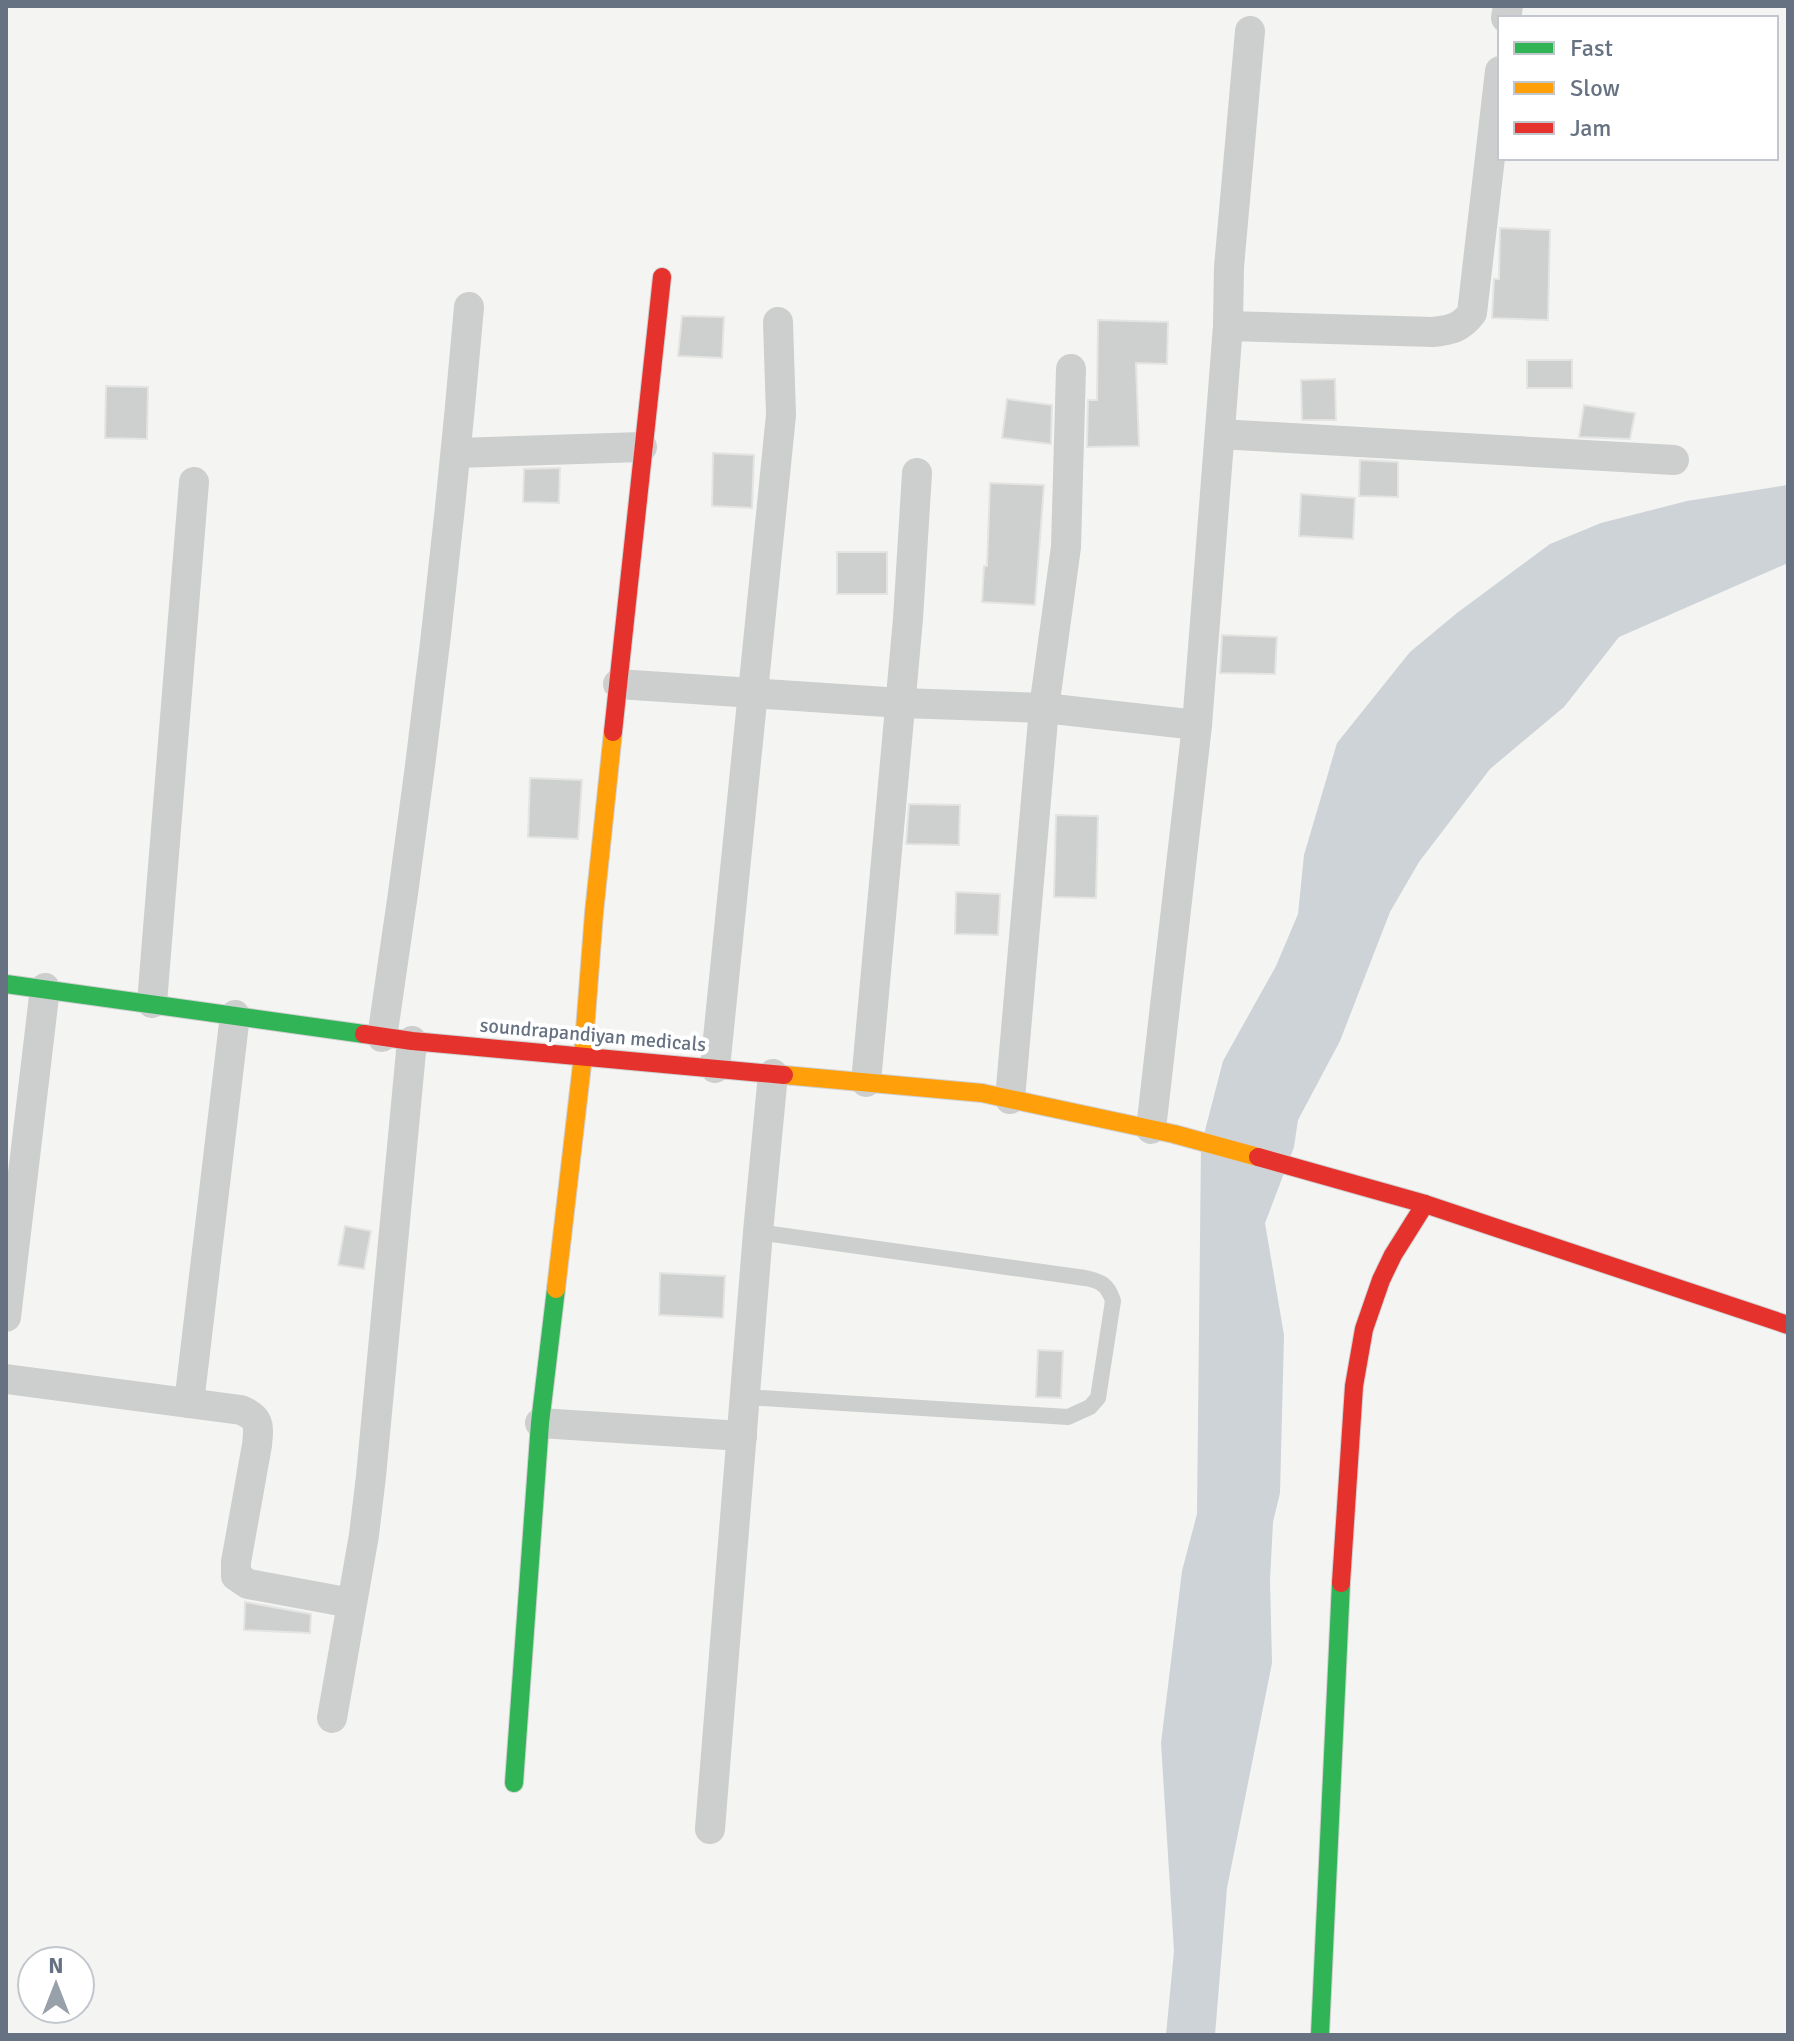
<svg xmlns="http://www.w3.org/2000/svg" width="1794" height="2041" viewBox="0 0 1794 2041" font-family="Signika,sans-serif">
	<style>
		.water { fill: #cdd3d6 }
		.building { fill: #cecfcf; stroke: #e4e4e3; stroke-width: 2 }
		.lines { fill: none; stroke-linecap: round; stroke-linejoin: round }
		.fast-casing { stroke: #d0d0d1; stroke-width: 20 }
		.slow-casing { stroke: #d0d0d1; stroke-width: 20 }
		.jam-casing { stroke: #d0d0d1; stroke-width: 20 }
		.lane { stroke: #cdcece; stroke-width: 16 }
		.street { stroke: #cdcece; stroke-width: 30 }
		.fast { stroke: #30b455; stroke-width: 18 }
		.slow { stroke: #ff9f0a; stroke-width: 18 }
		.jam { stroke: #e5322d; stroke-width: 18 }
		.labels { text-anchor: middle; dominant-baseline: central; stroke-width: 8; stroke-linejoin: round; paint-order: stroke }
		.street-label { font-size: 20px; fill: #667282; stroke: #fff }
	</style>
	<rect width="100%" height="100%" fill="#f4f4f3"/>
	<polygon class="water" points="1788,485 1788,563 1619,637 1564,707 1490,769 1419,862 1390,912 1340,1041 1298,1120 1294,1147 1265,1223 1284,1335 1280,1493 1273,1522 1270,1580 1272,1663 1227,1888 1215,2035 1166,2035 1174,1951 1161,1743 1182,1571 1197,1514 1201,1146 1223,1061 1276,966 1298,914 1304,855 1337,743 1410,652 1457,613 1550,544 1601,523 1687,501"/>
	<g class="building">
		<polygon points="1500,228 1550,230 1548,320 1492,318 1494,279 1499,279"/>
		<polygon points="682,316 724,317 722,358 678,356"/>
		<polygon points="1098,320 1168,322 1167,364 1136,363 1139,446 1087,447 1088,400 1097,400"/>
		<rect x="1527" y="360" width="45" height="28"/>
		<polygon points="1335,379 1336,420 1302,420 1301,380"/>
		<polygon points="106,386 148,387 147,439 105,438"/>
		<polygon points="1007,399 1052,405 1051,444 1002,438"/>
		<polygon points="1584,405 1635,413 1630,439 1579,437"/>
		<polygon points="713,453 754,455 752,508 712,506"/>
		<polygon points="1360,460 1398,462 1398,497 1359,496"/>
		<polygon points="560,468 559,503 523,502 524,469"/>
		<polygon points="990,483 1044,485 1035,605 982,602 984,566 987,566"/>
		<polygon points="1301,494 1355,498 1353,539 1299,536"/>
		<rect x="837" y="552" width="50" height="42"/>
		<polygon points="1222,635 1277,637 1275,674 1220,673"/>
		<polygon points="530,778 582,780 578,839 528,837"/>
		<polygon points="909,804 960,805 959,845 906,844"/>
		<polygon points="1056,815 1098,816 1096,898 1054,897"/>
		<polygon points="956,892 1000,894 998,935 955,934"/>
		<polygon points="345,1226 371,1231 364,1269 338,1265"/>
		<polygon points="660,1273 725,1276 723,1318 659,1315"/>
		<polygon points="1038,1350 1063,1351 1061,1398 1036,1397"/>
		<polygon points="245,1602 311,1614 310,1633 244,1630"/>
	</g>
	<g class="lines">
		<g class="fast-casing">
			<g id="fast">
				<polyline points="6,984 364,1034"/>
				<polyline points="514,1783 540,1423 556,1289"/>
				<polyline points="1320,2035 1341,1583"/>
			</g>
		</g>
		<g class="slow-casing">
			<g id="slow">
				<polyline points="784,1075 982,1093 1174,1134 1258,1157"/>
				<polyline points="556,1289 583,1056 594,913 613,732"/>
			</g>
		</g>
		<g class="jam-casing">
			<g id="jam">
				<polyline points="613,732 662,277"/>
				<polyline points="364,1034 412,1041 784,1075"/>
				<polyline points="1258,1157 1425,1204 1788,1325"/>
				<polyline points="1341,1583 1354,1386 1364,1329 1381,1280 1393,1255 1425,1204"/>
			</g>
		</g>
		<path class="lane" d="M 745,1397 L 1068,1417 L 1090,1407 L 1098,1398 L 1113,1301 C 1108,1285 1101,1281 1085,1278 L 758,1232"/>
		<g class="street">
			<polyline points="1506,18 1508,6"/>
			<path d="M 1228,326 L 1433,332 C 1451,330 1461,328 1472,313 L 1500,71"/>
			<polyline points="1220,434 1674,460"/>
			<polyline points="457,453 642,447"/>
			<polyline points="618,684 901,703 1044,708 1197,725"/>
			<polyline points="152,1003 194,482"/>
			<path d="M 382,1037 C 419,795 448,551 469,307"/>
			<polyline points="715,1068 781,415 778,322"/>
			<polyline points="866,1082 908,619 917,473"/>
			<polyline points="1010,1099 1044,708 1066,547 1071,369"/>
			<polyline points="1151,1129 1197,725 1228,326 1229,267 1250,31"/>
			<polyline points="6,1317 45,988"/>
			<path d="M 6,1379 L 241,1410 C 260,1418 259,1425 257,1445 L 236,1562 L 236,1576 L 248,1584 L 351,1603"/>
			<polyline points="189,1403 235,1015"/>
			<polyline points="540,1423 742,1436"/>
			<polyline points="332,1718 364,1535 371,1476 412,1041"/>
			<polyline points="710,1829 758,1232 773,1074"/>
		</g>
		<use href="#fast" class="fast"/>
		<use href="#slow" class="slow"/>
		<use href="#jam" class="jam"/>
	</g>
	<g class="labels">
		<g class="street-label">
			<text transform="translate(593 1035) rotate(5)">soundrapandiyan medicals</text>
		</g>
	</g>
	<rect width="1794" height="2041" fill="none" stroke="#667282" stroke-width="16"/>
	<rect x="1498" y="16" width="280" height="144" fill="#ffffff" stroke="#c2c7cd" stroke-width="2"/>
	<rect x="1514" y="42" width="40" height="12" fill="#30b455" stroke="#c2c7cd" stroke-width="2"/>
	<text x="1570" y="56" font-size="24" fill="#667282">Fast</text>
	<rect x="1514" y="82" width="40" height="12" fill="#ff9f0a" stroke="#c2c7cd" stroke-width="2"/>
	<text x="1570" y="96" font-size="24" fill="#667282">Slow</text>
	<rect x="1514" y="122" width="40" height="12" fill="#e5322d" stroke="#c2c7cd" stroke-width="2"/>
	<text x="1570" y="136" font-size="24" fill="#667282">Jam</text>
	<g transform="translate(56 1985)"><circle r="38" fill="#ffffff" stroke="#c2c7cd" stroke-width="2"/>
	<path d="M0-6L14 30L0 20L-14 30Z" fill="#98a0aa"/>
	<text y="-12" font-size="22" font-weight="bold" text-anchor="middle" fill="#667282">N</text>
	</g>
</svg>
